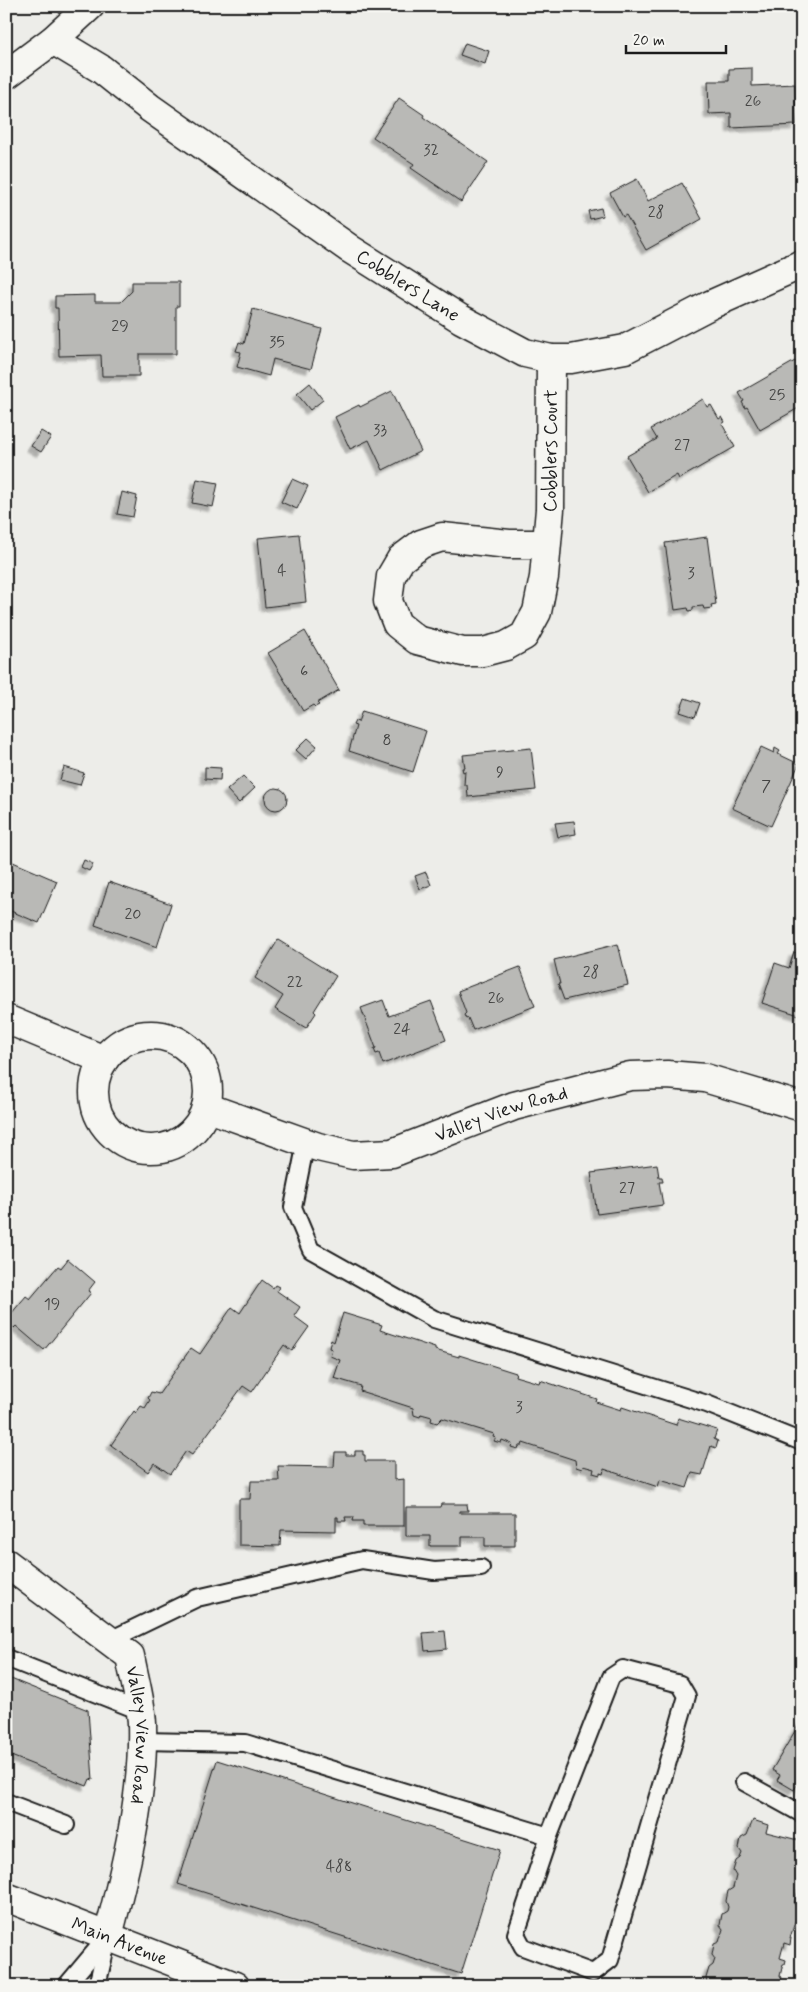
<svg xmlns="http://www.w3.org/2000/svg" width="808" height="1992" viewBox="0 0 808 1992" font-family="Mynerve,sans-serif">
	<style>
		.building { fill: #b9b9b6; stroke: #1c1c1c; filter: url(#shadow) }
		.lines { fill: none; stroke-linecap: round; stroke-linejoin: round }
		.service-casing { stroke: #1c1c1c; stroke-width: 20 }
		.minor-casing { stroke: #1c1c1c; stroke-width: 31 }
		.primary-casing { stroke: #1c1c1c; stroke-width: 31 }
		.service { stroke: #f6f6f2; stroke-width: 16 }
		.minor { stroke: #f6f6f2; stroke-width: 28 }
		.primary { stroke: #f6f6f2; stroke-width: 28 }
		.labels { text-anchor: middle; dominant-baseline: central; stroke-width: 5; stroke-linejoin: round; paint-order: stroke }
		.number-label { font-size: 16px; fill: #434342 }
		.street-label { font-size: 19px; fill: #1c1c1c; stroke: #f6f6f2 }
	</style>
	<defs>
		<filter id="shadow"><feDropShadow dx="-4.5" dy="4.5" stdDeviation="1" flood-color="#0004"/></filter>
	</defs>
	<rect width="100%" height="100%" fill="#edede9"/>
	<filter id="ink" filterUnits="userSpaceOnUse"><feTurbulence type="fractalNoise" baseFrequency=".02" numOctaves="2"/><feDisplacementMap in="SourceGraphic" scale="10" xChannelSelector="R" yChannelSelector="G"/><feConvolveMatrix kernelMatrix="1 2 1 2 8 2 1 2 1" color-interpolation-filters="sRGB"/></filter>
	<g filter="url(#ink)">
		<g class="building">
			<polygon points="465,43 489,51 485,64 460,55"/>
			<polygon points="752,68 752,86 795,84 796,125 731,128 731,113 709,114 708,81 729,81 729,69"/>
			<polygon points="399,98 424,115 423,117 488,162 461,202 411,168 414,164 373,137"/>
			<polygon points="637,179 648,201 682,183 702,219 646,250 626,215 623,217 610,193"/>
			<polygon points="601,208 603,216 590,219 588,211"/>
			<polygon points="132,282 179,282 179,306 176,306 176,354 139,354 139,376 102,376 101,355 59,356 58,308 55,308 55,296 95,295 95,302 121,302 132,291"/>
			<polygon points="253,309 322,329 311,369 273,359 269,376 237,367 241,352 236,351 239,342 244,344"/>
			<polygon points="795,361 802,372 802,406 760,430 747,407 745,408 742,402 744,401 739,393"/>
			<polygon points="310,383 323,400 310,410 297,394"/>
			<polygon points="392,391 421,451 383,470 369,440 350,449 335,417 359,405 360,407"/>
			<polygon points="703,399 707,407 711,405 719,419 722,417 725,422 722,424 735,447 679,479 677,475 648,492 627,456 657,439 651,429"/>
			<polygon points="41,431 51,437 41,452 31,446"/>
			<polygon points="197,479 218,483 213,507 192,503"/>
			<polygon points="292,479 308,486 297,509 281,502"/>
			<polygon points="122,492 137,496 133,517 117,514"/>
			<polygon points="299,534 306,602 265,607 258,538"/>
			<polygon points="707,537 716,604 711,605 712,608 704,609 703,606 693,607 693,610 689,611 688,608 675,610 665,543"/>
			<polygon points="305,631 339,690 317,703 319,705 315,707 313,705 303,711 268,653"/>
			<polygon points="685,698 700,703 695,717 680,712"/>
			<polygon points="362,711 426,731 413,772 349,751 356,726 353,725 355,721 358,722"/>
			<polygon points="308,738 317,746 306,759 296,750"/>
			<polygon points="761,747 774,753 775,748 780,751 778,754 799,764 771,826 732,808"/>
			<polygon points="531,748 536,790 468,797 467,785 464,785 465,771 463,772 462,768 465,768 463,755"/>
			<polygon points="64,767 84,773 80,785 60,780"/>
			<polygon points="205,767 221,768 220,780 205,779"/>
			<polygon points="243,776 255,788 239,803 227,790"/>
			<circle cx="276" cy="799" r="11"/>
			<polygon points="574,821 576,834 558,837 555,823"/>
			<polygon points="6,859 57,881 39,923 6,909"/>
			<polygon points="84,860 93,864 89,871 81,867"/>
			<polygon points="426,872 431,885 420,889 415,876"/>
			<polygon points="109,882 171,904 157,947 95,925"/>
			<polygon points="278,940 336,976 314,1011 316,1013 306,1028 275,1009 283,996 255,978"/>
			<polygon points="618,944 628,985 564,1000 558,984 560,984 554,960"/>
			<polygon points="794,952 802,954 802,1016 762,1003 775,963 789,968"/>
			<polygon points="520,967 535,1006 473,1030 468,1018 466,1019 464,1015 466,1013 458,991"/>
			<polygon points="383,1000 389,1016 431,1001 446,1040 383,1064 379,1053 376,1054 374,1049 376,1048 361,1008"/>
			<polygon points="657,1164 659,1177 662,1177 663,1182 659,1182 663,1205 597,1214 591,1173"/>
			<polygon points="68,1259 95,1282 88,1291 91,1293 44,1350 16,1326 14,1328 6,1320 26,1296 30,1299 58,1266 61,1268"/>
			<polygon points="262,1280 273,1288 275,1285 279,1287 277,1291 300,1307 294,1316 309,1327 292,1351 284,1345 252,1392 243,1386 192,1455 186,1451 170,1474 154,1463 148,1472 111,1445 134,1411 136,1413 141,1406 145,1408 150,1400 148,1398 151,1392 159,1394 191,1348 200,1354 232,1307 240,1313"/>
			<polygon points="343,1313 382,1325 380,1330 435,1348 435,1350 459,1357 459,1355 516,1373 515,1376 539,1383 540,1380 597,1399 596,1402 621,1410 622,1407 676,1425 678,1418 717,1430 714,1439 718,1441 716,1448 711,1446 702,1475 692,1473 687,1488 660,1480 658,1487 604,1469 603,1474 600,1473 600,1475 593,1473 594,1469 583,1466 582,1469 576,1467 575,1460 523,1443 522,1446 519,1446 518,1449 511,1447 512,1444 502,1440 501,1443 494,1441 496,1438 493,1437 494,1434 442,1418 437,1423 431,1421 432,1417 421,1414 420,1417 414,1415 413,1408 360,1391 361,1386 334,1378 340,1360 330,1356 332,1349 329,1348 331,1340 334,1342"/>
			<polygon points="355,1451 363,1451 363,1455 365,1455 365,1461 394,1461 394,1480 404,1479 404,1526 363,1526 363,1521 353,1521 354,1517 345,1517 346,1521 338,1521 338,1517 336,1517 336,1531 281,1530 280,1546 239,1545 239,1499 250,1499 251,1481 279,1481 278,1466 334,1467 335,1452 346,1452 346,1455 355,1455"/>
			<polygon points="441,1504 467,1504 468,1511 460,1511 460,1513 515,1513 515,1546 485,1546 485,1537 462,1537 462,1546 430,1546 430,1536 406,1536 406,1507 440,1507"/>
			<polygon points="445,1631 447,1649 425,1651 423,1633"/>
			<polygon points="6,1677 88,1710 93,1780 90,1779 87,1786 6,1754"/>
			<polygon points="802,1719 802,1788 797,1785 794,1790 777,1780 780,1775 772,1770"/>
			<polygon points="217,1760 500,1850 461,1974 178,1884"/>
			<polygon points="753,1820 768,1825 766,1832 802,1841 802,1891 798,1890 794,1904 800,1906 790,1938 791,1938 790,1945 784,1943 780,1958 786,1960 785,1964 783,1964 780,1976 782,1977 781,1980 779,1980 778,1986 708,1986 706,1978 709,1968 713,1965 715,1959 712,1955 714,1944 719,1942 723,1929 720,1925 722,1914 727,1911 728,1907 726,1901 728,1891 733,1888 736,1876 733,1871 736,1861 740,1858 742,1853 739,1849 741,1838 747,1835"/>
		</g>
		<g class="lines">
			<g class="service-casing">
				<g id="service">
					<polyline points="306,1142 293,1207 311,1250 434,1319 707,1404 802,1442"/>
					<polyline points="110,1640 197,1598 362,1560 434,1571 481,1568"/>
					<polyline points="6,1658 140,1711"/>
					<polyline points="141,1741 245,1743 549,1836 516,1934 523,1947 593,1973 610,1960 687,1696 680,1684 623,1669 611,1677 549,1836"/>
					<polyline points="744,1782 802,1814"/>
					<polyline points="6,1802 66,1825"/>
					<polyline points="66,1986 108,1936"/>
					<polyline points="97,1986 108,1938"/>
				</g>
			</g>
			<g class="minor-casing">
				<g id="minor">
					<path id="s1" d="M 53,40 L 101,69 L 150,108 L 350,249 L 461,319 L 525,353 L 551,359 L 571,359 L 625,349 L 710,305 L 802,264"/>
					<polyline points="6,75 53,40 90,6"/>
					<path id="s2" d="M 546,544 L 509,544 L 442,537 L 421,544 L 401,559 L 391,576 L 388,601 L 397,624 L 417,640 L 463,652 L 483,652 L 506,646 L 524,636 L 537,612 L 544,577 L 550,509 L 551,359"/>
					<polyline points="6,1019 104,1060"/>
					<circle cx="151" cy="1092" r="57"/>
					<path id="s3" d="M 206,1107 L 318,1147 L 353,1155 L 392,1153 L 514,1106 L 630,1076 L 667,1075 L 705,1078 L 802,1107"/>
					<path id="s4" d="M 6,1563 L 130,1656 C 134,1678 141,1701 142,1724 C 144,1796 126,1867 108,1936"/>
				</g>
			</g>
			<g class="primary-casing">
				<g id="primary">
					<path id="s5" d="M 6,1897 L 235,1986"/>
				</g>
			</g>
			<use href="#service" class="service"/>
			<use href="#minor" class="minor"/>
			<use href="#primary" class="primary"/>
		</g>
	</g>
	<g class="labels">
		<g class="number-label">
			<text x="753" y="101">26</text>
			<text x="431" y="150">32</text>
			<text x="656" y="212">28</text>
			<text x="120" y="326">29</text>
			<text x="277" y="342">35</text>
			<text x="777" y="395">25</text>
			<text x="380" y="430">33</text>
			<text x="682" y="445">27</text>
			<text x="282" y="570">4</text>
			<text x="691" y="573">3</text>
			<text x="304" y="671">6</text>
			<text x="387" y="740">8</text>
			<text x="500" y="772">9</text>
			<text x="766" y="786">7</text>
			<text x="133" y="914">20</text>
			<text x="591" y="972">28</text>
			<text x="295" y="982">22</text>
			<text x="496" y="998">26</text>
			<text x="402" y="1029">24</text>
			<text x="627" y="1188">27</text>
			<text x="52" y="1304">19</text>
			<text x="519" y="1407">3</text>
			<text x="339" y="1866">488</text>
		</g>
		<g class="street-label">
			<text stroke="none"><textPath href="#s1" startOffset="432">Cobblers Lane</textPath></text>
			<text stroke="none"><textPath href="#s2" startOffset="548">Cobblers Court</textPath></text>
			<text stroke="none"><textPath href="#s3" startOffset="310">Valley View Road</textPath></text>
			<text stroke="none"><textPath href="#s4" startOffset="235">Valley View Road</textPath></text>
			<text stroke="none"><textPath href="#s5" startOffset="122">Main Avenue</textPath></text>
		</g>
	</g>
	<rect width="808" height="1992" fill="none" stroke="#f6f6f2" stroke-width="25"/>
	<rect x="12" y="12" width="783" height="1967" fill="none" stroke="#1c1c1c" stroke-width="2" filter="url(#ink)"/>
	<path d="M626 45v8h100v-8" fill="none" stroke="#1c1c1c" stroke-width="2.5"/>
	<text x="633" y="45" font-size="15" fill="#1c1c1c" stroke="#f6f6f2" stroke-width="4" paint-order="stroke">20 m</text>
</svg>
